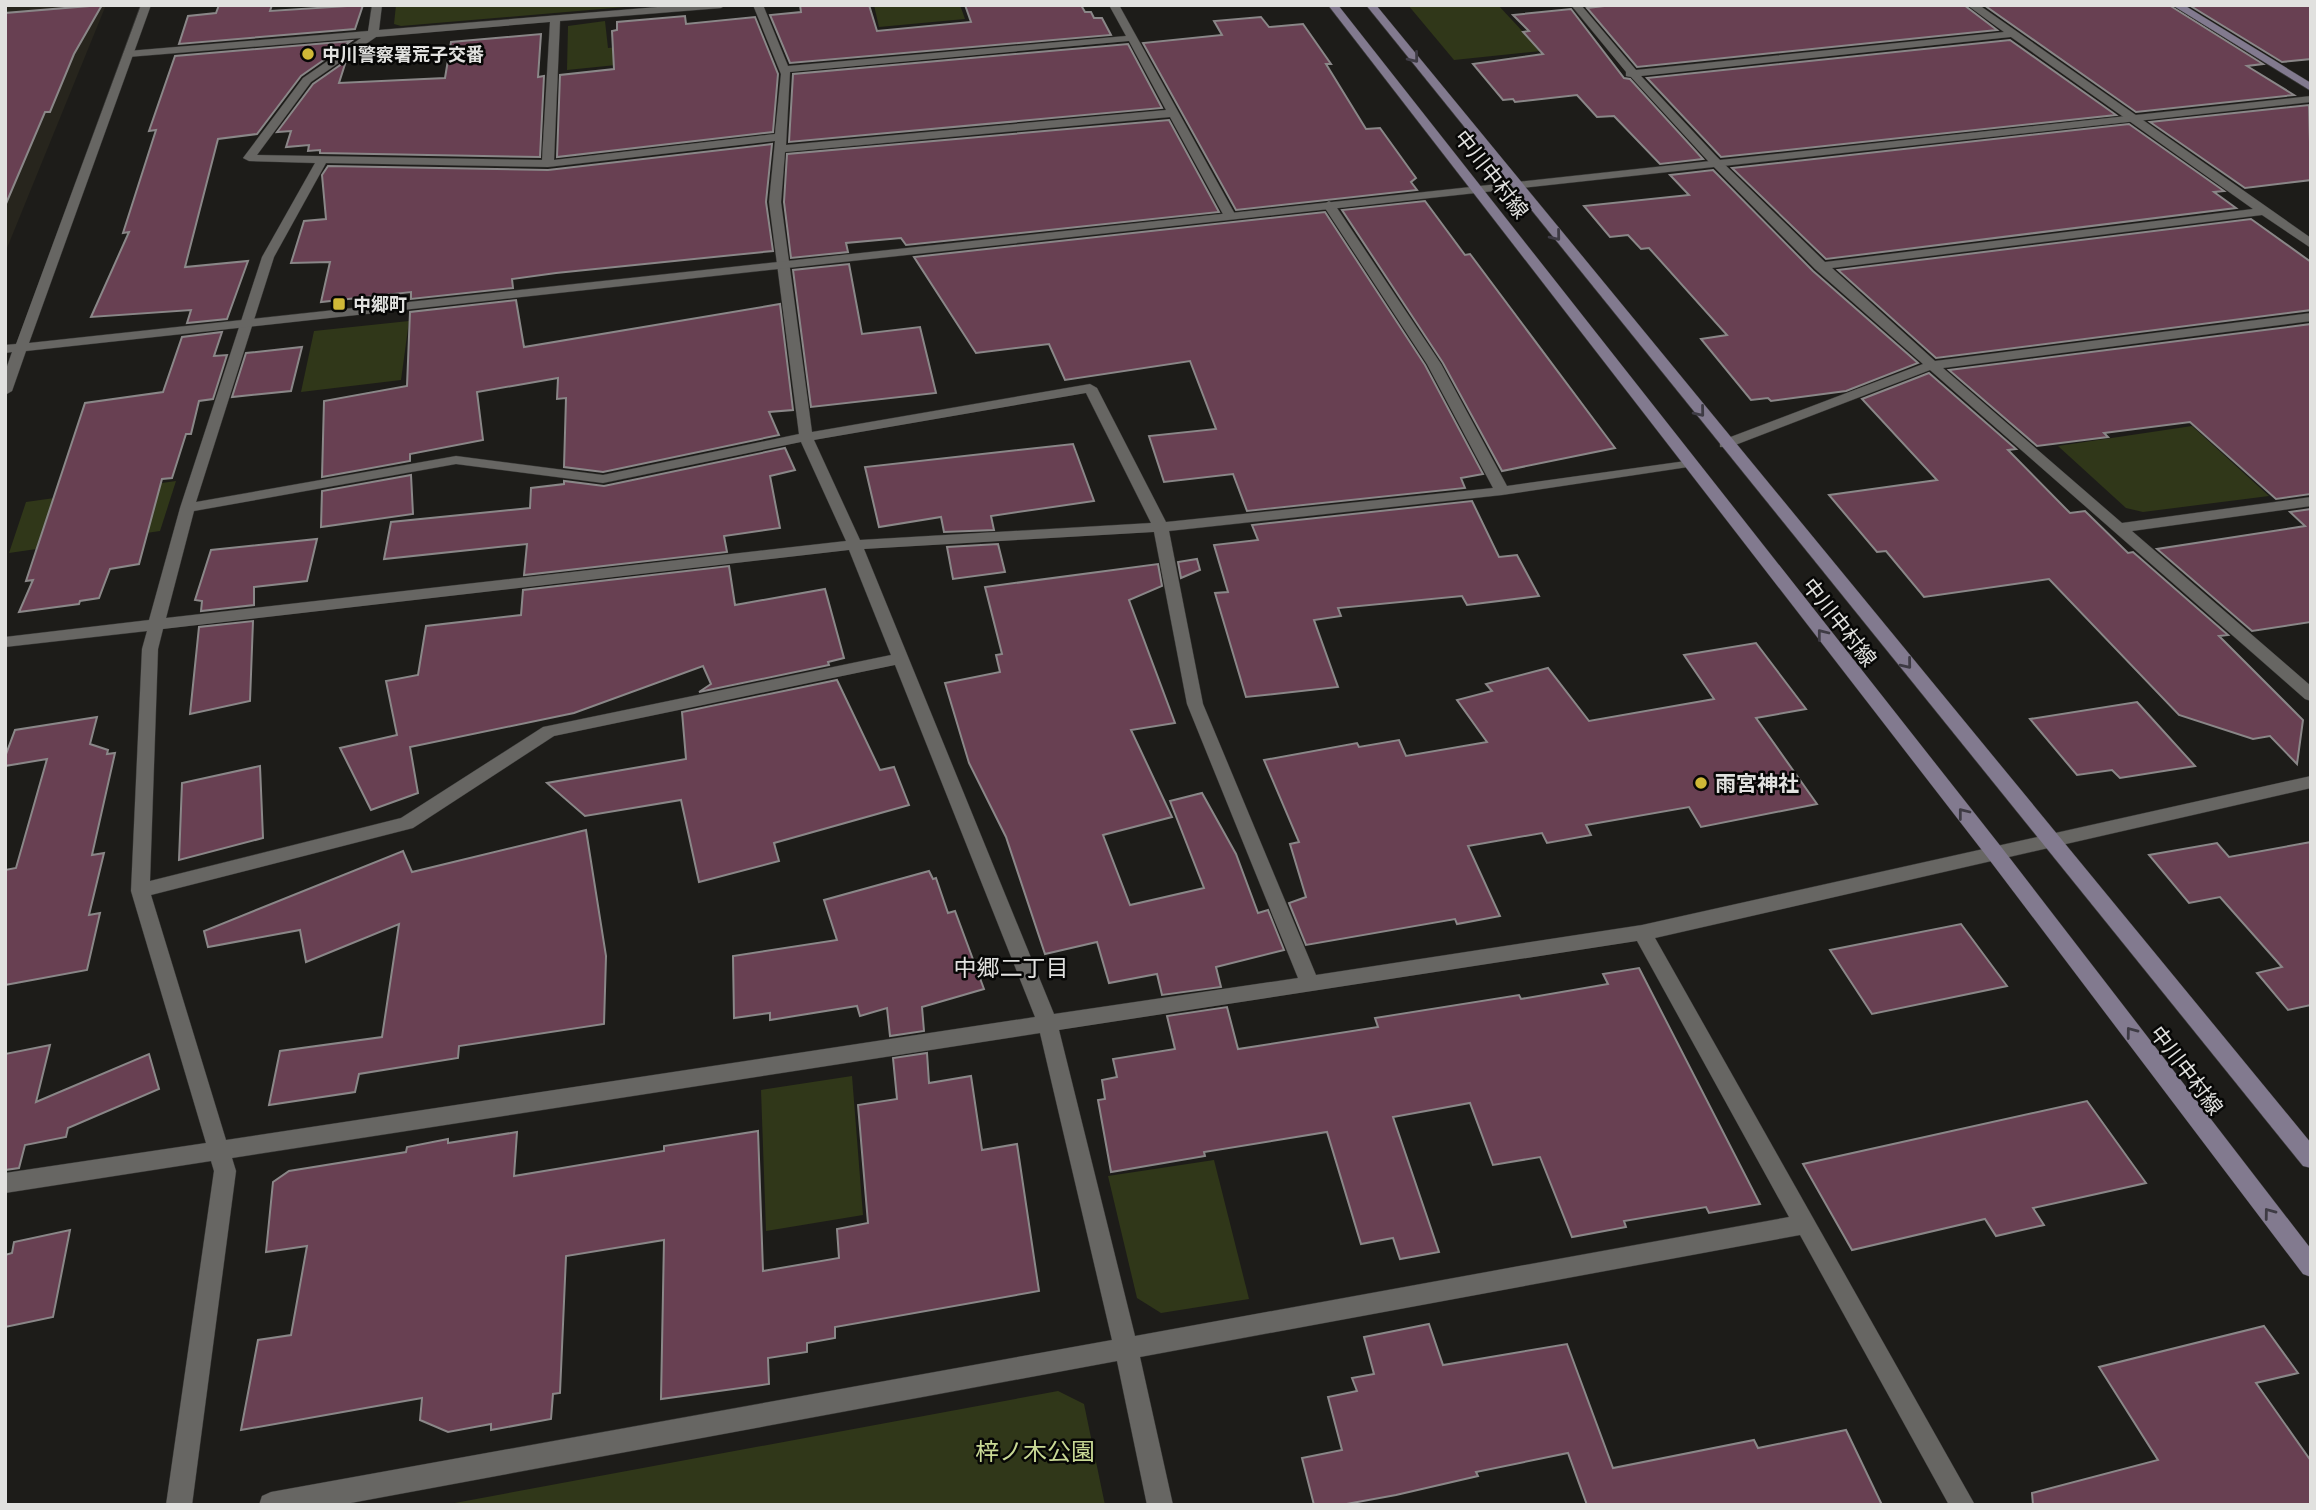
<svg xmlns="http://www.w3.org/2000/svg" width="2316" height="1510" viewBox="0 0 2316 1510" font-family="'Golos Text','Noto Sans JP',sans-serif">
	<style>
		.built { fill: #27251d }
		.green { fill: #303719 }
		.building { fill: #684052; stroke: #8a8788; stroke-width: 2 }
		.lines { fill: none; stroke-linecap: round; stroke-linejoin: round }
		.minor-casing { stroke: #373735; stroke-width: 1 }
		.tertiary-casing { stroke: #373735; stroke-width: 1 }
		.secondary-casing { stroke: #373735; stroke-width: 1 }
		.minor { fill: #676663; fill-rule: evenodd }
		.tertiary { fill: #676663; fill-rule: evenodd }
		.secondary { fill: #827a8f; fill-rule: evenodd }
		.oneway { stroke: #3e3b44 }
		.poi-dot { fill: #cfb837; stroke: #070706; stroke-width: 2.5 }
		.labels { text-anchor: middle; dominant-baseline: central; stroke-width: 5; stroke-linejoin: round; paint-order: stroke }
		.far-poi-label { font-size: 18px; font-weight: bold; fill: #e1e1df; stroke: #070706; text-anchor: start }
		.street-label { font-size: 21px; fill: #e1e1df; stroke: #070706 }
		.poi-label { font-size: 21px; font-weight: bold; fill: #e1e1df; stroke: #070706; text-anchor: start }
		.neighbourhood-label { font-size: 23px; fill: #e1e1df; stroke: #070706 }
		.near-park-label { font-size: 24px; fill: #c9d995; stroke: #070706 }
	</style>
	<rect width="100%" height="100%" fill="#1d1c19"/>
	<polygon class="built" points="5,5 106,5 5,253"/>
	<g class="green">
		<polygon points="396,5 648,5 401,26 394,24"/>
		<polygon points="874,5 960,5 965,19 879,27"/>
		<polygon points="1408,5 1498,5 1541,51 1454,60"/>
		<polygon points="605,21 608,48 639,45 626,64 567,70 568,26"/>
		<polygon points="409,321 401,380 301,392 314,331"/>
		<polygon points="2192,426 2269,496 2143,512 2126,508 2058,446"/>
		<polygon points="176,481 160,531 9,553 26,502"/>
		<polygon points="852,1076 863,1215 766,1231 761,1090"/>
		<polygon points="1214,1160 1249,1299 1161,1313 1137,1298 1108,1176"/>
		<polygon points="1058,1391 1084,1404 1105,1505 444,1505"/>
	</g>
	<g class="building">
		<polygon points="102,5 74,54 50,112 45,112 5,206 5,13"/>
		<polygon points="219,5 272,5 270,11 363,5 355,29 179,44 188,16 216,13"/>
		<polygon points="800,5 869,5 877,31 971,22 965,5 1081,5 1085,12 1091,12 1094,18 1102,18 1111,35 790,63 770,15 801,12"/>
		<polygon points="1613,5 1964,5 1997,30 1637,67 1587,8"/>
		<polygon points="1984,5 2169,5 2263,64 2247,66 2294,95 2136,112"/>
		<polygon points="2189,5 2311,5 2311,59 2282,62"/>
		<polygon points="1571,9 1624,78 1630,79 1703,159 1660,164 1614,116 1597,117 1577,95 1515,102 1513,99 1503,100 1473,64 1543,54 1523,32 1529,31 1513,15"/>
		<polygon points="685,16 686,24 755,17 778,74 773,132 557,157 560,75 614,69 612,31 617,30 617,22"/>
		<polygon points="1261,17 1269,27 1303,24 1331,64 1326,64 1366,129 1380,128 1416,178 1411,182 1417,190 1236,210 1143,43 1222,35 1214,21"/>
		<polygon points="541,34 538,77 544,76 540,157 320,153 320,150 308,151 309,145 286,147 291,131 277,132 313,84 346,61 339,83 445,78 451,42"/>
		<polygon points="2010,40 2116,115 1721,157 1647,78"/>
		<polygon points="351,41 301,76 257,134 218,139 185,267 248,261 227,319 187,323 191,310 91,317 129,232 123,233 156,130 149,131 175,56"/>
		<polygon points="1128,44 1162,108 789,142 793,74"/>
		<polygon points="2309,105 2311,180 2245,188 2150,122"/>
		<polygon points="1169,120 1219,212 906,245 901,238 846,243 848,252 791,258 784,202 787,154"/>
		<polygon points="2129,124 2224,191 2214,192 2236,208 1826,259 1732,168"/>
		<polygon points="772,144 766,202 773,251 556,273 512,279 513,288 411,299 411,292 321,302 330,262 291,263 304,221 326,219 322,175 328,166 548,170"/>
		<polygon points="1713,170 1813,271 1918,363 1846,391 1771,401 1768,398 1751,400 1701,339 1727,335 1649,248 1641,249 1628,235 1610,237 1584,206 1689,195 1670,175"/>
		<polygon points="1425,201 1465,255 1470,254 1615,448 1502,471 1443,363 1342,210"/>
		<polygon points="1325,212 1425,365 1483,474 1461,478 1465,488 1247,511 1233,474 1164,482 1149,436 1216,429 1190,361 1065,380 1049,344 976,353 914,257"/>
		<polygon points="2251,219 2311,262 2311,310 1936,358 1838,270"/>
		<polygon points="849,264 862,334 920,327 936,393 811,407 793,270"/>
		<polygon points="516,300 524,347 780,304 793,410 769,412 779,435 603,472 564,467 566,398 557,399 558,378 477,392 483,440 410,454 410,461 322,477 324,401 407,386 410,312"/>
		<polygon points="2311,324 2311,494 2276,499 2190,422 2104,433 2108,437 2037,446 1949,370"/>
		<polygon points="222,332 214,356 227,355 213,399 199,401 191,434 186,434 172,478 162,479 139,564 110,569 99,598 80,601 79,604 19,612 33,580 26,581 85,403 163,392 182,337"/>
		<polygon points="302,347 291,391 232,397 246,353"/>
		<polygon points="1929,373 2016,449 2008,450 2070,513 2085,511 2128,553 2133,552 2228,635 2219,636 2303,720 2297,764 2270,736 2253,739 2179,715 2049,579 1924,597 1886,551 1877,552 1829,495 1937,480 1862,399"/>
		<polygon points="1073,444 1094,501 991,516 994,530 944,532 941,517 879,527 865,467"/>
		<polygon points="785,448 795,470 770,476 780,528 724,536 727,552 524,575 527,544 384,559 391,522 530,508 531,488 564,484 564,481 604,486"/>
		<polygon points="411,475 413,514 321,527 322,491"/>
		<polygon points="1472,501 1499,557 1517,555 1539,596 1467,605 1462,596 1338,608 1341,616 1314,620 1338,687 1246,697 1215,593 1228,592 1214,545 1258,540 1252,525"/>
		<polygon points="2311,509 2311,622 2252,631 2157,549 2305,526 2290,512"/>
		<polygon points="317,539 307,581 254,587 254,605 201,611 202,601 195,600 211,550"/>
		<polygon points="998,544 1005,572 953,579 947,547"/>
		<polygon points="1197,559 1200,570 1181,578 1178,562"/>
		<polygon points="1158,564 1162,586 1129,600 1175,723 1131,730 1172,817 1103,835 1130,905 1204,888 1170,801 1202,793 1236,854 1258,913 1268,910 1284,950 1216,967 1221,987 1162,995 1157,974 1109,983 1097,942 1045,954 1006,837 969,763 945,683 1000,672 996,655 1002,654 985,587"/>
		<polygon points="729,566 735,605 825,589 844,658 828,662 829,665 699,692 711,684 703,666 574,713 410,747 418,793 371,810 340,748 397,735 386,681 418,675 426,626 521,615 523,590"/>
		<polygon points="253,621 250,701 190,714 199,627"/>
		<polygon points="1756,643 1806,709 1756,718 1817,804 1701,827 1689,807 1586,825 1591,835 1547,843 1542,833 1468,846 1500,916 1457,924 1455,919 1306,945 1289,903 1306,897 1290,844 1299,842 1264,760 1357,743 1359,747 1399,740 1406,756 1487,742 1457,700 1492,691 1486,684 1548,668 1589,721 1714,699 1684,655"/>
		<polygon points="837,680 880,770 894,767 909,805 774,843 779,861 699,882 681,800 585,816 547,783 686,759 682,712"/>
		<polygon points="2137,702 2195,766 2120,778 2112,770 2077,775 2030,719"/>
		<polygon points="97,717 90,744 108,750 107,754 115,753 92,855 104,853 89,915 100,913 87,970 5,985 5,870 16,868 47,759 5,766 5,757 15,730"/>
		<polygon points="260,766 263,838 179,860 182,783"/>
		<polygon points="586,830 606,956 604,1024 459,1046 458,1058 359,1074 355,1092 269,1105 280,1051 382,1037 399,924 306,962 300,930 208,947 204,931 403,851 412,872"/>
		<polygon points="2311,842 2311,1005 2288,1010 2257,973 2282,967 2220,897 2189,903 2149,855 2217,843 2229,857"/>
		<polygon points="929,871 933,879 936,878 948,913 955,911 984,989 922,1007 924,1031 890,1036 887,1008 860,1016 857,1006 770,1020 770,1013 734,1018 733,956 837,940 824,900"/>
		<polygon points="1961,924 2007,986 1872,1014 1830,950"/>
		<polygon points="1639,968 1760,1204 1709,1213 1706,1207 1624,1221 1626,1227 1572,1237 1540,1157 1493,1165 1470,1103 1393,1117 1439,1252 1400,1259 1393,1238 1361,1244 1327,1132 1204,1152 1205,1156 1111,1172 1098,1100 1105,1099 1102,1080 1117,1077 1113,1059 1175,1049 1167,1016 1227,1007 1238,1049 1378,1027 1375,1018 1519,995 1521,999 1608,984 1603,974"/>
		<polygon points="50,1045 36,1102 149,1054 159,1089 68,1128 66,1137 25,1145 19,1168 5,1170 5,1054"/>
		<polygon points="927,1053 929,1083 971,1076 982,1150 1017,1144 1039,1291 835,1327 835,1338 807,1343 807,1352 768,1358 769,1384 661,1399 664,1240 566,1256 560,1393 553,1394 551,1419 491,1430 491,1424 448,1432 420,1420 422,1398 241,1430 258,1340 291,1335 307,1246 266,1252 273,1182 289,1171 406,1152 407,1147 448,1139 448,1143 517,1132 514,1176 664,1151 664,1146 758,1131 763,1271 839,1258 837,1229 868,1223 858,1105 897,1099 893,1058"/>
		<polygon points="2087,1101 2146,1183 2033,1208 2044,1225 1996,1236 1985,1219 1852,1250 1803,1164"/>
		<polygon points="70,1230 53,1317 5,1327 5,1255 12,1253 14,1242"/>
		<polygon points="1429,1324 1443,1365 1567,1344 1613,1468 1754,1440 1758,1448 1846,1430 1882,1505 1587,1505 1568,1453 1476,1472 1478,1476 1396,1495 1341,1505 1314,1505 1302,1458 1342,1450 1328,1397 1357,1391 1352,1378 1374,1374 1364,1337"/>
		<polygon points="2264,1326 2298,1373 2256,1383 2311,1461 2311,1505 2033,1505 2032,1493 2158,1460 2099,1367"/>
	</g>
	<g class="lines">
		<g class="minor-casing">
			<g id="minor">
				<path d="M 372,5 L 382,5 L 379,30 L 682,5 L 726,5 L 721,8 L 560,21 L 554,160 L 775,134 L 781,74 L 753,5 L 763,5 L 788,66 L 1126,36 L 1109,5 L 1119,5 L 1236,216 L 1234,219 L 1224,216 L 1170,117 L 785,152 L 781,202 L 812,432 L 1090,384 L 1097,388 L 1166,522 L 1493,488 L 1427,364 L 1323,205 L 1329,201 L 1335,205 L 1441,364 L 1507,486 L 1693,460 L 1695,463 L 1688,467 L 1502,495 L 1169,531 L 1203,704 L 1316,975 L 1642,925 L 2311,776 L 2311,788 L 1655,938 L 1975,1505 L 1949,1505 L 1800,1235 L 1140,1357 L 1173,1505 L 1147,1505 L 1117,1361 L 340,1505 L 259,1505 L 262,1496 L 271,1492 L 1112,1340 L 1040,1033 L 232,1158 L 236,1171 L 192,1505 L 166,1505 L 214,1171 L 211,1161 L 5,1193 L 5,1173 L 206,1143 L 131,891 L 142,649 L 147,631 L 5,647 L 5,637 L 149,620 L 180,508 L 262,257 L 315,163 L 249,161 L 243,158 L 303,78 L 361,38 L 128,57 L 123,54 L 128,51 L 368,31 ZM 550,22 L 542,160 L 257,155 L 311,82 L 376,37 ZM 1129,41 L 1166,110 L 786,145 L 790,72 ZM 775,141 L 769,202 L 799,434 L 603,475 L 456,456 L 196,502 L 274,257 L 326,163 L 548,167 ZM 1086,393 L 1151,523 L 860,540 L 814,440 ZM 801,442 L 846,541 L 166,618 L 194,511 L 456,464 L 603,483 ZM 1154,532 L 1187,704 L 1298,978 L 1054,1014 L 864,549 ZM 849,550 L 891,655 L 543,727 L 401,818 L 150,881 L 158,649 L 163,629 ZM 895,665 L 1035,1017 L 226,1140 L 151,895 L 413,828 L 554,736 ZM 1637,941 L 1789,1217 L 1135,1336 L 1059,1030 Z"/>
				<path d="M 1571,5 L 1581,5 L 1636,70 L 2004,32 L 1967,5 L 1979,5 L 2311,238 L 2311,248 L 2262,215 L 1832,268 L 1935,361 L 2311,313 L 2311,321 L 1943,368 L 2122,523 L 2311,497 L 2311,506 L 2132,531 L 2311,686 L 2311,701 L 2305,699 L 1930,370 L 1730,447 L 1720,447 L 1720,441 L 1923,364 L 1815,269 L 1709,162 L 1631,77 L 1626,76 L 1626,72 ZM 2011,37 L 2253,209 L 1825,262 L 1717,157 L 1641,76 Z"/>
			</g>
		</g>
		<g class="tertiary-casing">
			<polygon id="tertiary" points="141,5 151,5 29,343 2311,96 2311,102 26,351 12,391 5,395 5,372 12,352 5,353 5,345 16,344"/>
		</g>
		<g class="secondary-casing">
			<g id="secondary">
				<polygon points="1328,5 1338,5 2002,848 2311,1249 2311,1277 2303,1274 1988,858"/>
				<polygon points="1366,5 1376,5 2311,1143 2311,1168 2303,1166"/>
				<polygon points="2172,5 2184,5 2311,83 2311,91"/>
			</g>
		</g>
		<use href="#minor" class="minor"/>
		<use href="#tertiary" class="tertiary"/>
		<use href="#secondary" class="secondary"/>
	</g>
	<defs><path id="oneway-chevron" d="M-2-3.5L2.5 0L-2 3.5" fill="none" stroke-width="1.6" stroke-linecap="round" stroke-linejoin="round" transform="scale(1.75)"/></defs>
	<g class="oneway">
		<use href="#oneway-chevron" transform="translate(1414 58) rotate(51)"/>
		<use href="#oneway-chevron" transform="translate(1556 236) rotate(51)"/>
		<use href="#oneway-chevron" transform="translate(1700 412) rotate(51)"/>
		<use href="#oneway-chevron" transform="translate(1822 634) rotate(-128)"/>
		<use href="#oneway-chevron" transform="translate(1907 664) rotate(51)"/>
		<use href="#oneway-chevron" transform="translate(1963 813) rotate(-128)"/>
		<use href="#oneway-chevron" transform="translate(2131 1032) rotate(-127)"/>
		<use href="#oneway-chevron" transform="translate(2269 1213) rotate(-127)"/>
	</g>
	<g class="poi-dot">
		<circle cx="308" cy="54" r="7"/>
		<rect x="332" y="297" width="14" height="14" rx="3.5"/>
		<circle cx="1701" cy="783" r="7"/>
	</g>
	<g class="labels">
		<g class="far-poi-label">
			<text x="322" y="54">中川警察署荒子交番</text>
			<text x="353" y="304">中郷町</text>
		</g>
		<g class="street-label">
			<text transform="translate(1492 174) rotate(52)">中川中村線</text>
			<text transform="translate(1840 622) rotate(52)">中川中村線</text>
			<text transform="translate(2187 1070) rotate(53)">中川中村線</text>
		</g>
		<g class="poi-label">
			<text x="1715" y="783">雨宮神社</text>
		</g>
		<g class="neighbourhood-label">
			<text x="1011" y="967">中郷二丁目</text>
		</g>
		<g class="near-park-label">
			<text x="1035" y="1450">梓ノ木公園</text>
		</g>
	</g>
	<rect width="2316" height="1510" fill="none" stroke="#e1e1df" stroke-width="14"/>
</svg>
